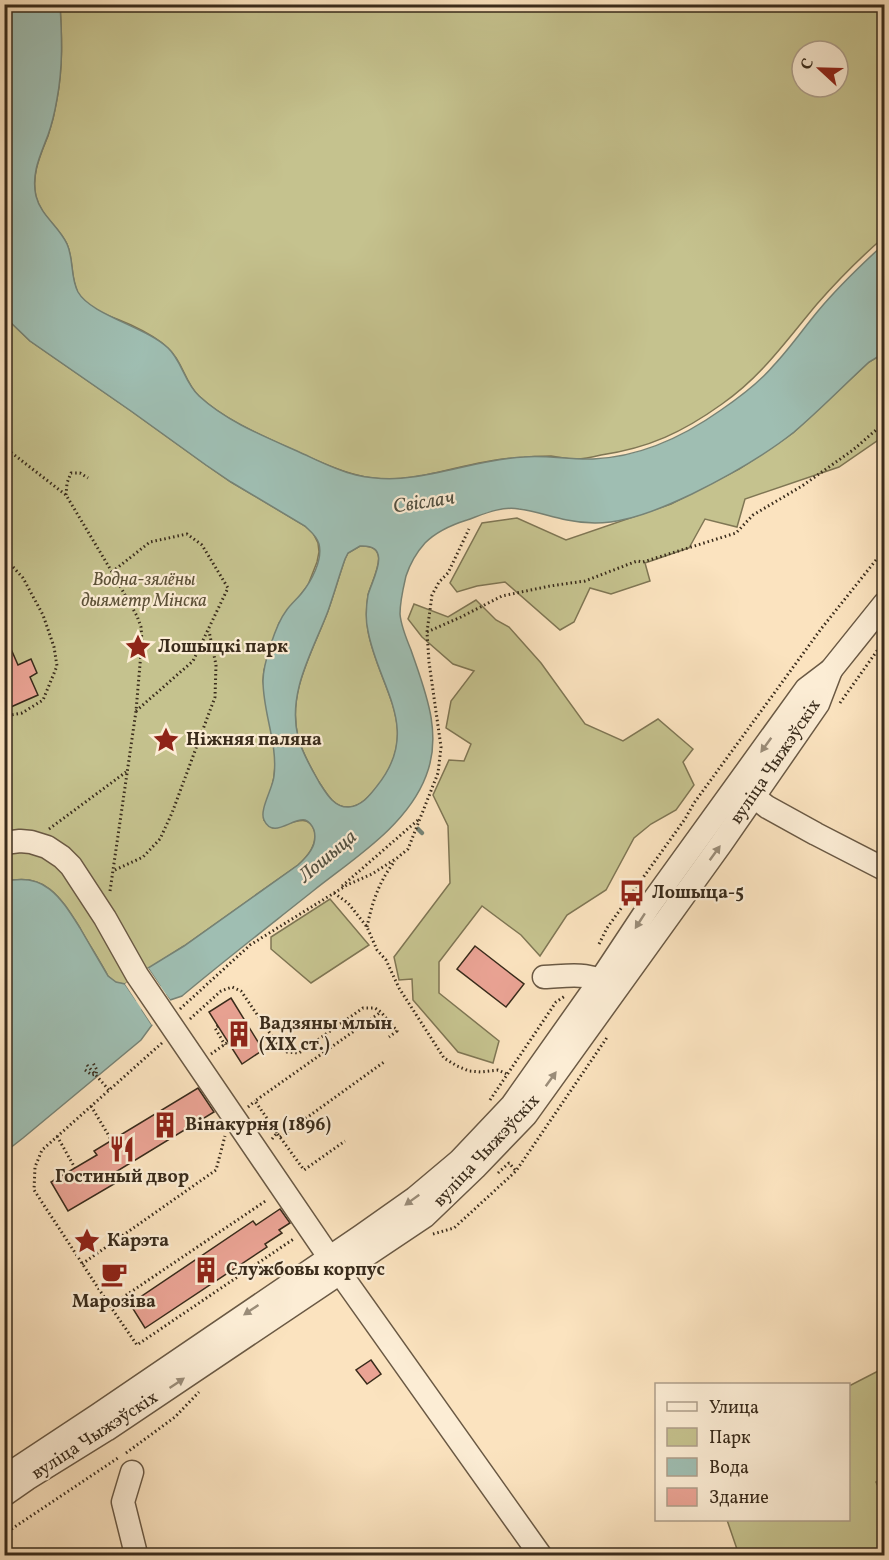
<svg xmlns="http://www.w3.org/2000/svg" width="889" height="1560" viewBox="0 0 889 1560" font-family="Vollkorn,serif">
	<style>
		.green { fill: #c5c28e; stroke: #7f7654; stroke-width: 1.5; fill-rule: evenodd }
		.water { fill: #9fbeb2; stroke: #768376; stroke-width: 1.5; fill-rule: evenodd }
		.pier { fill: #fbe3bf }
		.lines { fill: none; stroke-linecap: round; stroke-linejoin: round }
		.stream { stroke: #768376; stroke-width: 4.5 }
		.building { fill: #eaa394; stroke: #392b1b; stroke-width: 1.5 }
		.minor-casing { stroke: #6a5944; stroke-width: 25 }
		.path { stroke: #392b1b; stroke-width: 3; stroke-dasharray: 1.5 3; stroke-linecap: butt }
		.minor { stroke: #fcedd5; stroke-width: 22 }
		.oneway { fill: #9a8c78 }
		.labels { text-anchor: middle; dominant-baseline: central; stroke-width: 4.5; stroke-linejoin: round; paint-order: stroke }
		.park-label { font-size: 18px; font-style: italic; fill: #5c5138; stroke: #fcedd5 }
		.poi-label { font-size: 18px; font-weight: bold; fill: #392b1b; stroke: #fcedd5; text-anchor: start }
		.street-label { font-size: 18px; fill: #392b1b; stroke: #fcedd5 }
		.water-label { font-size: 20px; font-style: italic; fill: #525041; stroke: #fcedd5 }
	</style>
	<rect width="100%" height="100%" fill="#fbe3bf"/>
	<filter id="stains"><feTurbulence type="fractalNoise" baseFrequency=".00333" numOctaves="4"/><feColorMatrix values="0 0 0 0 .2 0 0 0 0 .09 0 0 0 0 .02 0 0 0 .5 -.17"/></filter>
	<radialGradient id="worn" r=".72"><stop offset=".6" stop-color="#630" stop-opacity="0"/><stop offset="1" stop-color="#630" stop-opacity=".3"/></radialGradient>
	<g class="green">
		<path d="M 60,5 L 884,5 L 884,237 C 861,257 838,280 817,304 C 786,341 762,376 722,404 C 683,432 649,448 601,455 C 593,457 584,459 576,459 C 568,459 559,457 551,456 C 538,456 525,457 513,458 C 479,460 447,472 414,477 C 395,480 375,480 357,475 C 336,470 318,461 298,452 C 264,436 227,422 199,396 C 185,383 183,362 169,349 C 159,339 144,331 131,325 C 114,317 88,311 78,293 C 70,278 74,260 67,244 C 59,227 41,216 36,197 C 31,175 40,156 48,136 C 52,124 55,112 57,99 C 63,67 62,37 60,5 ZM 802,51 L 838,51 L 838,87 L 802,87 Z"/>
		<path d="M 5,317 L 30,341 L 131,411 L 206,465 L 231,482 L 305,526 L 313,533 L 318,543 L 319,552 L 317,562 L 308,585 L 279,623 L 264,670 L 263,681 L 275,752 L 275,765 L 274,777 L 264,820 L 268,825 L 273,828 C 281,826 300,818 306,821 C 309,822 312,825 313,827 C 320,842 308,856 298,865 L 184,946 L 125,984 L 116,983 L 108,976 C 99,960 89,944 80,928 C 61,898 45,871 5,882 Z"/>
		<polygon points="884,355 884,436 839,467 745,499 737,527 705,519 689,548 645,563 650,581 611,594 590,588 574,622 560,630 505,582 477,586 457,592 450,583 482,523 517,518 566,540 671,504 739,469 767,451 793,433 869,362 879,356"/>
		<path d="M 360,546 C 394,544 372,579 368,595 C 366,607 366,619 368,631 C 378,687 423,729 378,786 C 370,795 362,806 349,807 C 334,808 326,793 319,782 C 311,768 302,753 298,737 C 287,692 313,651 328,611 C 334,594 339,576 345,559 L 348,553 Z"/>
		<polygon points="476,600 496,620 509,627 541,663 585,724 623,741 658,719 693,749 683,762 694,785 676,810 651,824 634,838 606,890 567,915 540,956 521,935 482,906 439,962 439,993 499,1041 493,1063 458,1052 413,1000 412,979 399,980 394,957 450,883 448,826 433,795 449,760 464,761 471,744 446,728 451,701 474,671 453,664 422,637 408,619 414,604 448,617"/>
		<polygon points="330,899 369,945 311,983 271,949 271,937"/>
		<polygon points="884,1368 884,1477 876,1482 884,1499 884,1555 739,1555 727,1520 848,1520 849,1386"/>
	</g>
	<path class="water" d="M 5,5 L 60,5 C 62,37 63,67 57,99 C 55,111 52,124 48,135 C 40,156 31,174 36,196 C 41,216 59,226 67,244 C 74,259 70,277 78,292 C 91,315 146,327 168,348 C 182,361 184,382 199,396 C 226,421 263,436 297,451 C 317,460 335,470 356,475 C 374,479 393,480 412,477 C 450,472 486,459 524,457 C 547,455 570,460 593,459 C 641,457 683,437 721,410 C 740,397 759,383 774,365 C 790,348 803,329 818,311 C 838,287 861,265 884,244 L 884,355 L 879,356 L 869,362 C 844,385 820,410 794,432 C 763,457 728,476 692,494 C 671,504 649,514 626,519 C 607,524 586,524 567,520 C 551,517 535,511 519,509 C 501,506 484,514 467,520 C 451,525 436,532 425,543 C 416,553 410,564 406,576 C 403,589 400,601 400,614 C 401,626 406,638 411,650 C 425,691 443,733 426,776 C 407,826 353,859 313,891 C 269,926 225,960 182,996 L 170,1000 L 166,995 L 142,1010 L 152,1025 L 141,1040 L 23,1138 L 5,1152 L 4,882 C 45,871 61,898 80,928 C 89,944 99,960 108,976 L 116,982 L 125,984 L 136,1000 L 160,986 L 148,968 L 184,946 L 298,865 C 308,856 318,845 314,830 C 312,825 310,822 305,820 C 293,817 273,840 264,820 C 259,810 273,788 274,776 C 278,744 263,713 263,681 C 263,664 276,624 286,611 C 290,605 296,600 301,594 C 311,582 323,560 319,544 C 317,536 310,531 305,526 L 231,482 L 206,465 L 131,411 L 30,341 L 5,317 ZM 360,546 C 394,544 372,580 368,595 C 366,607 365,619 368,631 C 378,687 423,729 377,786 C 370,795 362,806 349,807 C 334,808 326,793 319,782 C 311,768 302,753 298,737 C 287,692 313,651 328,611 C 334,594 339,576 345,559 L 348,553 Z"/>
	<polygon class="pier" points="148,968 172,1003 170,1003 165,999 146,1011 155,1023 152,1025 125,984 127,982 137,996 156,985 146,970"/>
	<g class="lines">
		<polyline class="stream" points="418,829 422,833"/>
	</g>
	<g class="building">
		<polygon points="4,633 18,665 31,659 37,673 30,677 38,695 4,710"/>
		<polygon points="475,946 524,984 506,1007 457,969"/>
		<polygon points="231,998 263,1050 242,1064 209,1012"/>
		<polygon points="198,1088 214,1112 109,1176 114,1184 68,1211 51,1182 97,1155 94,1151"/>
		<polygon points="280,1209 290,1223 279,1230 282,1233 265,1244 267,1247 145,1328 130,1304 253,1221 256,1225"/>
		<polygon points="371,1360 381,1374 367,1384 356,1370"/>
	</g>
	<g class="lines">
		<g class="minor-casing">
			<g id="minor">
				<polyline points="743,788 767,807 816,834 884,869"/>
				<polyline points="4,843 20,841 31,842 47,847 62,857 71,866 105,918 137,975 340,1273 541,1556"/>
				<path d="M 544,977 C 570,976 590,971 612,987"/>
				<polyline points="4,1477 98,1415 361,1236 415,1198 459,1161 512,1105 601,979 650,905 806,689 831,670 884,604"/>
				<polyline points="4,1495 27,1479 106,1430 425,1216 475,1168 526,1115 721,844 818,704 831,670"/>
				<polyline points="131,1556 135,1550 123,1502 132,1472"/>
			</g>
		</g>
		<g class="path">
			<polyline points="4,447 66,495 112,572 137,616 141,627 142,641 136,711 110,891"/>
			<path d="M 4,450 C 13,479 10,499 4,528"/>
			<polyline points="66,495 67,483 71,473 80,473 88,478"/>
			<polyline points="4,557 23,578 43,615 54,647 57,666 43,700 22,713 4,716"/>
			<polyline points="112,572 150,542 187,534 202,545 228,588 193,661 136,711"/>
			<polyline points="427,632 461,617 502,596 550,586 585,581 637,561 643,562 736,533 753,515 802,486 853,450 884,423"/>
			<polyline points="840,703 884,641"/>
			<polyline points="49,829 126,772"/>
			<polyline points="115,870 143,857 160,839 172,813 215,697 216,665 209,631"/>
			<polyline points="342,886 418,820"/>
			<polyline points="334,893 348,903 367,927 377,950 386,960 399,988 444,1058 457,1066 469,1071 481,1072 498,1070 507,1074"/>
			<path d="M 367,927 C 372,903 379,881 395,861"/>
			<polyline points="599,944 607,928 685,819 694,803 821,629 884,550"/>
			<polyline points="180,1009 250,945 347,885 372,874 397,858 408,849 438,773 441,747 429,662 427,632 432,595 439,582 448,573 469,529"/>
			<polyline points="190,1019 221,991 232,987 241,991 278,1045 287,1052 299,1053 363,1008 375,1008 381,1012 397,1031 389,1037"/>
			<polyline points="218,1026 215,1028 225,1045"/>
			<polyline points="162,1043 42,1150 35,1167 34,1190 110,1306 267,1200"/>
			<polyline points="211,1054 228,1042"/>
			<polyline points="87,1065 109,1090"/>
			<polyline points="85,1070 92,1075 96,1074 97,1070 93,1063"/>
			<polyline points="490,1100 556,1002 565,996"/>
			<polyline points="91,1106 112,1141"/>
			<polyline points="248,1107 255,1101"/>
			<polyline points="277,1133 255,1101 381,1012"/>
			<polyline points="57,1136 75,1168"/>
			<polyline points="280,1137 384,1062"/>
			<polyline points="272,1139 277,1133 304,1170 345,1141"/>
			<polyline points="498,1173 509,1163 516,1171"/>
			<polyline points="433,1234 454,1228 516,1171 608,1036"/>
			<polyline points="82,1264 216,1170 225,1136"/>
			<polyline points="110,1306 137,1345 295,1238"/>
			<polyline points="126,1453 175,1417 199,1392"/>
			<polyline points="4,1534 118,1458"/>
		</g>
		<use href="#minor" class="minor"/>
	</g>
	<defs><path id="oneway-solid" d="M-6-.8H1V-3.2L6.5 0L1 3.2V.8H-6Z" transform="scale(1.5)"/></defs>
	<g class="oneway">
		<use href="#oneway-solid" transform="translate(766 745) rotate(126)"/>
		<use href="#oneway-solid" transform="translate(715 853) rotate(-54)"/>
		<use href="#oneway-solid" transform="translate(640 921) rotate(123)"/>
		<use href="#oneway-solid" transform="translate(551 1079) rotate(-54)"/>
		<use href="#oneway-solid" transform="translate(412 1200) rotate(144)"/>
		<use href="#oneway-solid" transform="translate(251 1310) rotate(146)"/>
		<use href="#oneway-solid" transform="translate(177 1383) rotate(-34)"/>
	</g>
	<defs>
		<g id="sight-bare" transform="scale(2.07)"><path d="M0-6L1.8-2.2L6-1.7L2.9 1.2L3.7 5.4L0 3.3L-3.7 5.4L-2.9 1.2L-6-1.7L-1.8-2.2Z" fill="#8f2418" stroke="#fcedd5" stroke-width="2.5" paint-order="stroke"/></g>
		<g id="bus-bare" transform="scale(2.07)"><path d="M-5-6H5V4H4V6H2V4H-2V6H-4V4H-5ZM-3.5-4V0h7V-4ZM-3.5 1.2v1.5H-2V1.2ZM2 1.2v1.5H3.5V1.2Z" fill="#8f2418" stroke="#fcedd5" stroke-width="2.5" paint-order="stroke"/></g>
		<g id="building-bare" transform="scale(2.07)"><path d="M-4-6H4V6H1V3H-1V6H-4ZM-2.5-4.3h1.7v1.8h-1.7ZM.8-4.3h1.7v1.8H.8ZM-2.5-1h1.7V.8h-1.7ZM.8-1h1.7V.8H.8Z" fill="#8f2418" stroke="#fcedd5" stroke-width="2.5" paint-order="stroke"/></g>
		<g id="restaurant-bare" transform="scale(2.07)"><path d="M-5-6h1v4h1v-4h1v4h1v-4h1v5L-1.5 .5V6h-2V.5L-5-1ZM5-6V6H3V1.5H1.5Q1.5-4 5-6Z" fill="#8f2418" stroke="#fcedd5" stroke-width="2.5" paint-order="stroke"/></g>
		<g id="cafe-bare" transform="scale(2.07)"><path d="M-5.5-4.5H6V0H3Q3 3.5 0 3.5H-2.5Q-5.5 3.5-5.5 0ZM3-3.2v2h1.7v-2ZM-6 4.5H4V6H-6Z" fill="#8f2418" stroke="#fcedd5" stroke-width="2.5" paint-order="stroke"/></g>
	</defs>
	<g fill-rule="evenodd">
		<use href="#sight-bare" x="138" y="647"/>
		<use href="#sight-bare" x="166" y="740"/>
		<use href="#bus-bare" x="632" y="893"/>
		<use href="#building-bare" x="239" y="1034"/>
		<use href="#building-bare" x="165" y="1125"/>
		<use href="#restaurant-bare" x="122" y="1149"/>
		<use href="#sight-bare" x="87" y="1241"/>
		<use href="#building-bare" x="206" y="1270"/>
		<use href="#cafe-bare" x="114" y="1274"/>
	</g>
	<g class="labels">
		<g class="park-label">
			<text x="144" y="580">Водна-зялёны<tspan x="144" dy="21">дыяметр Мінска</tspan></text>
		</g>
		<g class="poi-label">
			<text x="158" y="647">Лошыцкі парк</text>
			<text x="186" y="740">Ніжняя паляна</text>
			<text x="652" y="893">Лошыца-5</text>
			<text x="259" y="1024">Вадзяны млын<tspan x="259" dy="21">(XIX ст.)</tspan></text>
			<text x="185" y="1125">Вінакурня (1896)</text>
			<text x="122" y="1177" text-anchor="middle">Гостиный двор</text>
			<text x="107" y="1241">Карэта</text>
			<text x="226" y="1270">Службовы корпус</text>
			<text x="114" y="1302" text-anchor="middle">Марозіва</text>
		</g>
		<g class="street-label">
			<text transform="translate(776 762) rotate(-56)">вуліца Чыжэўскіх</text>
			<text transform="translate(487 1151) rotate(-47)">вуліца Чыжэўскіх</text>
			<text transform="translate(95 1436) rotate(-33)">вуліца Чыжэўскіх</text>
		</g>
		<g class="water-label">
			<text transform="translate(424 503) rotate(-9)">Свіслач</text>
			<text transform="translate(328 857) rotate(-40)">Лошыца</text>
		</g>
	</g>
	<rect width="889" height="1560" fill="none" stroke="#fbe3bf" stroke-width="24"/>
	<rect x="6" y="6" width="877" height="1548" fill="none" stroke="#392b1b" stroke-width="3"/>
	<rect x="12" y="12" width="865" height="1536" fill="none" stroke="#392b1b" stroke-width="1.5"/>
	<rect x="655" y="1383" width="195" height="138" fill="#fcedd5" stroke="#ae9f8b" stroke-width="1.5"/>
	<rect x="667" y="1402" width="30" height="9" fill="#fcedd5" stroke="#ae9f8b" stroke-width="1.5"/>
	<text x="709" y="1413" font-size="18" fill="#392b1b">Улица</text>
	<rect x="667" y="1428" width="30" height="18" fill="#c5c28e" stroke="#ae9f8b" stroke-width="1.5"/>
	<text x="709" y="1443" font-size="18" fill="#392b1b">Парк</text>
	<rect x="667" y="1458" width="30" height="18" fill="#9fbeb2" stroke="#ae9f8b" stroke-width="1.5"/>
	<text x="709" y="1473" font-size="18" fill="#392b1b">Вода</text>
	<rect x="667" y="1488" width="30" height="18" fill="#eaa394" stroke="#ae9f8b" stroke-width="1.5"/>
	<text x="709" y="1503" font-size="18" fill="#392b1b">Здание</text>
	<g transform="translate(820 69) rotate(292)"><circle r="28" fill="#fcedd5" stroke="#ae9f8b" stroke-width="1.5"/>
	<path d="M0-4.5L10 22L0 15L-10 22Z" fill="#8f2418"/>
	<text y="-9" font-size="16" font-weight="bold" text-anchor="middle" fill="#392b1b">С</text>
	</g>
	<rect width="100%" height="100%" filter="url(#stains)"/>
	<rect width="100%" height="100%" fill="url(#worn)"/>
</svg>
